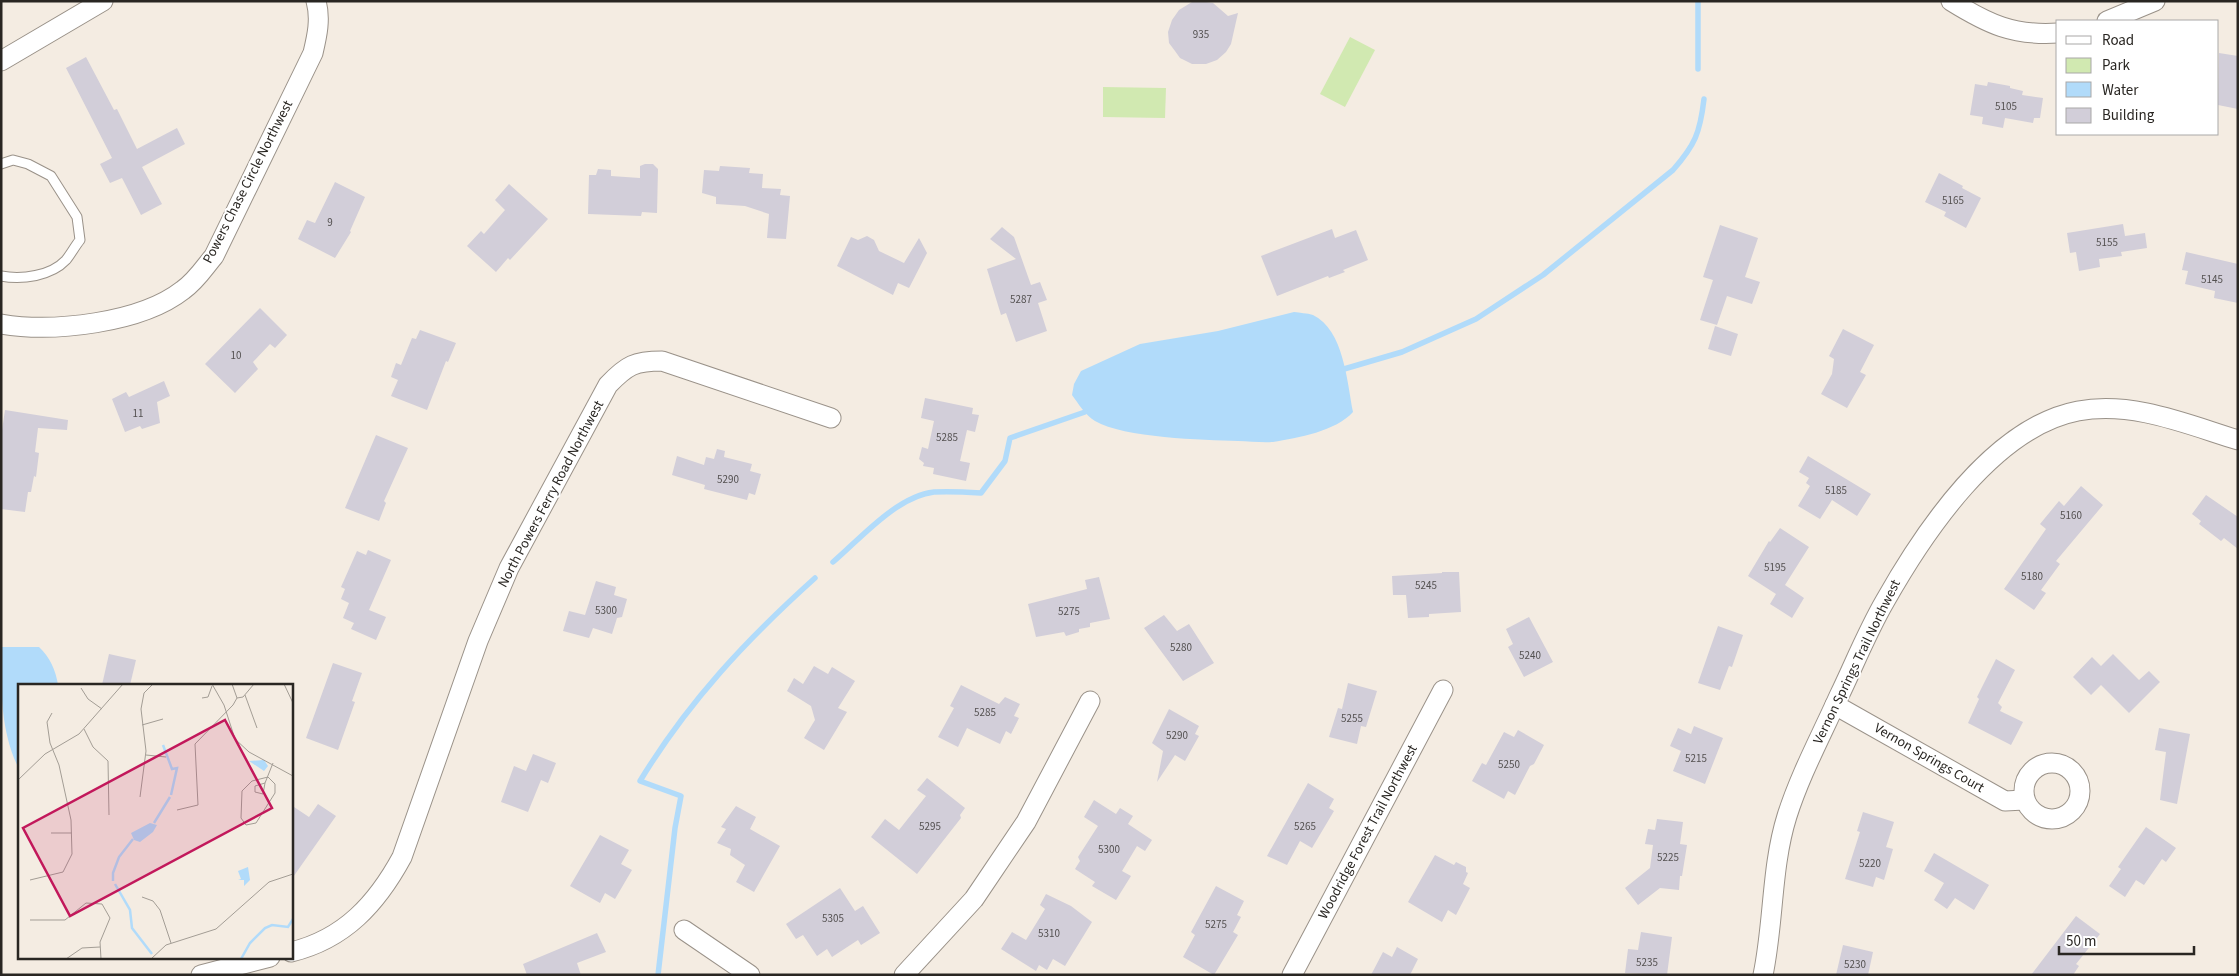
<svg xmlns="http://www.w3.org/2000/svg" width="2239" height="976" viewBox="0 0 2239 976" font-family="'Source Sans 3',sans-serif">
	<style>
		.green { fill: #d1e9b1 }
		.water { fill: #b1dbfa }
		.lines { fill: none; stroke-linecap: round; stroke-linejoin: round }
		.stream { stroke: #b1dbfa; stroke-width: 5.5 }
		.building { fill: #d2ced9 }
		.service-casing { stroke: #9a9289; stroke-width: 11 }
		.minor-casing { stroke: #9a9289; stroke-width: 21 }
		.service { stroke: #fff; stroke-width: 9 }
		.minor { stroke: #fff; stroke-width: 19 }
		.labels { text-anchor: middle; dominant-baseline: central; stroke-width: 4; stroke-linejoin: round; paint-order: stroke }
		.number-label { font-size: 11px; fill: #535050 }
		.street-label { font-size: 14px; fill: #292622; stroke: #fff }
		.inset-river { fill: none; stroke: #b1dbfa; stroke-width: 2.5 }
		.inset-road { fill: none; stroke: #a39d95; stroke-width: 1 }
		.view { fill: #c2185b; fill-opacity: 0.15; stroke: #c2185b; stroke-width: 2.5 }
		.inset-edge { fill: none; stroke: #292622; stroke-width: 2.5 }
	</style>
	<rect width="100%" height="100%" fill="#f4ece2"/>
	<g class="green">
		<polygon points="1350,37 1375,50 1345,107 1320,94"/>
		<polygon points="1103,87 1166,88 1165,118 1103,117"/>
	</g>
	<g class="water">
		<path d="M 1294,312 C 1300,313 1307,313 1313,315 C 1344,330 1347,382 1353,412 C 1336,431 1298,438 1273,442 C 1262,443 1249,441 1238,441 C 1203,440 1124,438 1095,421 C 1085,415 1078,403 1072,395 L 1074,384 L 1081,371 L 1140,344 L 1218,331 Z"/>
		<path d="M 1,647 L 39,647 C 50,657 56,671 58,685 L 19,685 L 19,769 C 0,731 1,688 1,647 Z"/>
	</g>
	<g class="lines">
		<g class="stream">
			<polyline points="1698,69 1698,1"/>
			<path d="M 1344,369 L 1402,352 L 1476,319 L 1543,275 L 1673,170 C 1695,145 1700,133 1704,99"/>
			<path d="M 833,562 C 860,539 897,496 934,492 C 950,491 966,492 981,493 L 1005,461 L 1010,438 L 1085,412"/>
			<path d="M 658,975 L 675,828 L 681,796 L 640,781 C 688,702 746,640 815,578"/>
		</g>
	</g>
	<g class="building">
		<polygon points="1199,1 1213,3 1228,16 1238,13 1231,44 1226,52 1217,60 1206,64 1192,64 1180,58 1175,51 1169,43 1168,32 1172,20 1179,10 1192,2"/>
		<polygon points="2219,53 2238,56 2238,109 2218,105"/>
		<polygon points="86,57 114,110 117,109 137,149 177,128 185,144 142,167 162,204 141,215 122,178 110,183 100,164 112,158 66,68"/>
		<polygon points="1988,82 2010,86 2010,88 2023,91 2022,95 2043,98 2040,118 2034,118 2033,123 2005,118 2003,128 1982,124 1983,117 1970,115 1975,84 1987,86"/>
		<polygon points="645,164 653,164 658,169 657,213 642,212 641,216 588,214 589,175 596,175 598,169 611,170 611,176 640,178 640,166"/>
		<polygon points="720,166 750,168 749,173 763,174 762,188 781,189 780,195 790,196 786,239 767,238 769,214 745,206 716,204 716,197 702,193 704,170 719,171"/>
		<polygon points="1939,173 1963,186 1962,188 1981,198 1966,228 1944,216 1946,212 1925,202"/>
		<polygon points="335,182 365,197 350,231 351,232 335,258 298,239 307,220 315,223"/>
		<polygon points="509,184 548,219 510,260 508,258 496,272 467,246 481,231 484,234 505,210 495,200"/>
		<polygon points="2123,224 2125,236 2145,233 2147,248 2121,252 2122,256 2099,259 2100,267 2079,271 2076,252 2070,253 2067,233"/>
		<polygon points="1720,225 1758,238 1745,277 1760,282 1752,304 1727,296 1717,325 1700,320 1713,280 1703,277"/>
		<polygon points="1002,227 1014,237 1031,285 1040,282 1047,300 1038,303 1047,331 1016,342 1006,313 1001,315 987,269 1016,259 990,239"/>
		<polygon points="1332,229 1335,238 1356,230 1368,260 1343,270 1345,272 1329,278 1328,276 1277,296 1261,256"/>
		<polygon points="867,236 874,240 879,251 904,263 919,238 927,253 909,288 898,283 893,295 837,266 851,237 858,240"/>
		<polygon points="2186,252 2238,264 2238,303 2214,298 2215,291 2185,284 2188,271 2182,270"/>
		<polygon points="260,308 287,335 275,348 270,344 253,362 258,369 235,393 205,364"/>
		<polygon points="1715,326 1738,334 1731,356 1708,349"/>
		<polygon points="1843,329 1874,345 1860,372 1866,375 1847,408 1821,394 1832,374 1834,359 1829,356"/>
		<polygon points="420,330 456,343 448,362 446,361 427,410 391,396 398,380 391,377 396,363 401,365 412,338 416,339"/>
		<polygon points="164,381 170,396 157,402 160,423 142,429 140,426 125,432 112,399 126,392 129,397"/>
		<polygon points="925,398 973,408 972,414 979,415 975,432 967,430 960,461 970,463 966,481 933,474 934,468 923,466 924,463 919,459 922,447 928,449 934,421 921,418"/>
		<polygon points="5,410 68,420 67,430 38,428 35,452 39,453 36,477 34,476 31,492 28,492 25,512 1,509 1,437"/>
		<polygon points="376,435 408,448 384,501 386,503 379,521 345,508"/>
		<polygon points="717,449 725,451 724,457 752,464 750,471 761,474 755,495 749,493 747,500 704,489 705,485 672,475 677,456 704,465 706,457 714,459"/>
		<polygon points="1808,456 1871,494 1857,516 1832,500 1820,519 1798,506 1810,486 1806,483 1809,478 1799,472"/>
		<polygon points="2081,486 2103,505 2056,561 2060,564 2041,590 2046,593 2034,610 2004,589 2046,529 2040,524 2059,501 2064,506"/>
		<polygon points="2206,495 2238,517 2238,549 2224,538 2221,541 2199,524 2201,521 2192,514"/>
		<polygon points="1780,528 1809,547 1785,585 1804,598 1792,618 1770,604 1776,594 1748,576 1769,541 1770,542"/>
		<polygon points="368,550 391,560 369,610 386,617 376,640 351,629 354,623 343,618 349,603 341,599 345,589 341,587 357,551 366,555"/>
		<polygon points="1442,572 1459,572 1461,612 1429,614 1429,617 1408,618 1406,595 1393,595 1392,576 1442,573"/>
		<polygon points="1099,577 1110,619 1090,623 1090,627 1079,629 1079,632 1066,636 1064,632 1036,637 1028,604 1087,589 1085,580"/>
		<polygon points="596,581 616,587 614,595 627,599 622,617 617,618 612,634 593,628 589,638 563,631 569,611 585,615"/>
		<polygon points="1164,615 1177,631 1189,624 1214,663 1183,681 1144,628"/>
		<polygon points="1529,617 1553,662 1524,677 1508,647 1513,644 1506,629"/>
		<polygon points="1718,626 1743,635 1732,667 1729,666 1720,690 1698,683"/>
		<polygon points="109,654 136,660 130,685 102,685"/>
		<polygon points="2113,654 2139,680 2149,671 2160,682 2129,713 2101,685 2091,695 2073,677 2092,657 2101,666"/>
		<polygon points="1996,659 2015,670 1998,703 2002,707 2000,711 2023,722 2011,745 1968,723 1979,699 1977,697"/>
		<polygon points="333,663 362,673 352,701 355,702 338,750 306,738"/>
		<polygon points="814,666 828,674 832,667 855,681 838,708 847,712 824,750 804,738 815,720 811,706 787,691 794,678 803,684"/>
		<polygon points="1348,683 1377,691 1366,727 1361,726 1357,744 1329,737 1338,708 1342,709"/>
		<polygon points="961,685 999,704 1005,697 1020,704 1014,716 1019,718 1011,734 1006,731 1000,744 967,728 958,747 938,737 954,708 950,706"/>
		<polygon points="1169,709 1199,726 1195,734 1199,736 1185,761 1175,755 1157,782 1163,751 1152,743"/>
		<polygon points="1694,726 1723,738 1705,784 1673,771 1681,751 1670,746 1678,728 1691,734"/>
		<polygon points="2159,728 2190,734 2177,804 2160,800 2166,752 2155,750"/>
		<polygon points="1518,730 1544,745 1534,764 1530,766 1515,795 1508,791 1504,799 1472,781 1482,763 1486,765 1504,732 1514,737"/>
		<polygon points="533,754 556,763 548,783 541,780 528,812 501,802 514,766 526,771"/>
		<polygon points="927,778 965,808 960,815 961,818 917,874 871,837 885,819 899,830 926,796 917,790"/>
		<polygon points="1308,783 1334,799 1329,808 1334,811 1312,848 1300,841 1287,865 1267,856"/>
		<polygon points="1094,800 1116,814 1120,808 1133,816 1128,824 1152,840 1145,851 1137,846 1122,871 1131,876 1116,900 1092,886 1095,882 1075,869 1080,861 1078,857 1098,826 1084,817"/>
		<polygon points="318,804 336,816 291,880 291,805 309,817"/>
		<polygon points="736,806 756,817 750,829 780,846 754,892 736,882 745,865 730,855 731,849 717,843 726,829 721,827"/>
		<polygon points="1863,812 1894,822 1886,847 1893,849 1884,880 1876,877 1873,887 1845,879 1860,832 1857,831"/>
		<polygon points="1657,819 1683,822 1680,844 1687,845 1682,876 1680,876 1679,890 1660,888 1638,905 1625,888 1650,868 1653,845 1645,844 1648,829 1655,830"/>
		<polygon points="2146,827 2176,848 2166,862 2162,859 2144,885 2136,880 2125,897 2109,886 2121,869 2118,867"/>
		<polygon points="600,835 629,850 621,864 632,870 615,899 605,893 600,903 570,886"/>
		<polygon points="1934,853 1989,885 1974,910 1955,898 1947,909 1934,900 1944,883 1924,871"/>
		<polygon points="1435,855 1454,865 1456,862 1466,867 1466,872 1468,873 1463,884 1470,888 1456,915 1448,910 1442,922 1408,902"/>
		<polygon points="1216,886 1244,901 1237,915 1241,917 1233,932 1238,935 1214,975 1183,957 1195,935 1191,932"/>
		<polygon points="840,888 855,911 863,906 880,933 861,945 858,940 832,957 827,949 817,956 803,935 796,939 786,924"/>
		<polygon points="1046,894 1071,906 1092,922 1065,966 1053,959 1047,970 1039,965 1036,971 1001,949 1012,932 1026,940 1045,909 1040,905"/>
		<polygon points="2076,916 2100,934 2076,964 2079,966 2073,975 2031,975"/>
		<polygon points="1641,932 1672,937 1667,975 1625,973 1628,949 1638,950"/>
		<polygon points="597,933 606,952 577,963 581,975 527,975 523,964"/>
		<polygon points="1843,945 1873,952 1868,975 1836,975"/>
		<polygon points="1397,947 1418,959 1410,975 1371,975 1383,952 1392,957"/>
	</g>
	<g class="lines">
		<g class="service-casing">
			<path id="service" d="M 1,164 L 13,160 L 28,164 L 51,176 L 77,217 L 80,240 C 75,246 71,254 66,260 C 51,276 22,280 1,276"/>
		</g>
		<g class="minor-casing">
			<g id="minor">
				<path d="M 1951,1 C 1988,24 2013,36 2058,33"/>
				<polyline points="2107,21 2155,1"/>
				<polyline points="1,61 103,1"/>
				<path d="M 1,324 C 53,333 141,323 183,290 C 196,281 204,268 214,256 L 313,53 C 317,36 321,19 316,1"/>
				<polyline points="1835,705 2005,801 2024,800"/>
				<circle cx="2052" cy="791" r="28"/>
				<polyline points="684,930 750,975"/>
				<path d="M 291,952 C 345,939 377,903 402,857 L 478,641 L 509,568 L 608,385 C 627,365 635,361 662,361 L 831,418"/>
				<polyline points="201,975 270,957"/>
				<polyline points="904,975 974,899 1026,822 1090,701"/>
				<polyline points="1292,975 1443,690"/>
				<path d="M 1763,975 C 1774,923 1771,867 1787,816 C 1800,775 1821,736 1839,696 C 1854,665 1867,632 1885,601 C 1924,532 1994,427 2078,411 C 2133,401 2186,424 2238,440"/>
			</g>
		</g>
		<use href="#service" class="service"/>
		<use href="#minor" class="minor"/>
	</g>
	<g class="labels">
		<g class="number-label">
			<text x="1201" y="34">935</text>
			<text x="2006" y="106">5105</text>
			<text x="1953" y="200">5165</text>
			<text x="330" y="222">9</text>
			<text x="2107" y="242">5155</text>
			<text x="2212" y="279">5145</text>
			<text x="1021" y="299">5287</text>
			<text x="236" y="355">10</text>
			<text x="138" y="413">11</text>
			<text x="947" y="437">5285</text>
			<text x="728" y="479">5290</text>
			<text x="1836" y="490">5185</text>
			<text x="2071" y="515">5160</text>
			<text x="1775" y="567">5195</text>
			<text x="2032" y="576">5180</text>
			<text x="1426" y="585">5245</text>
			<text x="606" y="610">5300</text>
			<text x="1069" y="611">5275</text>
			<text x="1181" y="647">5280</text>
			<text x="1530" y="655">5240</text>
			<text x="985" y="712">5285</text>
			<text x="1352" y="718">5255</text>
			<text x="1177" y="735">5290</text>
			<text x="1696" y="758">5215</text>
			<text x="1509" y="764">5250</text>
			<text x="930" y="826">5295</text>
			<text x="1305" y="826">5265</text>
			<text x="1109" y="849">5300</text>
			<text x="1668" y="857">5225</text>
			<text x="1870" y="863">5220</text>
			<text x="833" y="918">5305</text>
			<text x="1216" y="924">5275</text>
			<text x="1049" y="933">5310</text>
			<text x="1647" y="962">5235</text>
			<text x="1855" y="964">5230</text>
		</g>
		<g class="street-label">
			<text transform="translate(248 182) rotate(-63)">Powers Chase Circle Northwest</text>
			<text transform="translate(551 494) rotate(-62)">North Powers Ferry Road Northwest</text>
			<text transform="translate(1857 662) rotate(-64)">Vernon Springs Trail Northwest</text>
			<text transform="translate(1929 758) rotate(30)">Vernon Springs Court</text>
			<text transform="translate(1368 832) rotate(-62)">Woodridge Forest Trail Northwest</text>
		</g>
	</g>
	<g transform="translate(18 684)">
		<rect width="275" height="275" fill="#f4ece2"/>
		<path d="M 246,76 L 250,82 L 246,87 L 231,77 ZM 132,139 L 139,141 L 135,148 L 122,158 L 116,156 L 113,149 ZM 230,183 L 232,196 L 226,202 L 226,196 L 220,196 L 223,195 L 220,187 Z" fill="#b1dbfa"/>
		<path class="inset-river" d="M 145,61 L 154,85 L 159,84 L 153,111M 136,139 L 152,113M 95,197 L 95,189 L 101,173 L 115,155M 97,200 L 112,226 L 114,244 L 134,270M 223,275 L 232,259 L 247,244 L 254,241 L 270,243 L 275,235"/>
		<path class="inset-road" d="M 194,0 L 206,21 L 217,55 L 231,68 L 275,92M 266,0 L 275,19M 63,4 L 70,15 L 84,25M 227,11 L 239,44M 184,14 L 190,13 L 194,2M 219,14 L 225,13 L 236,0M 124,41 L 145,35M 66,45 L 75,63 L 90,77 L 91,131M 128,71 L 148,73M 250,93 L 257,100 L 257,109 L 238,139 L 228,141 L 223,134 L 224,107 L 234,97 ZM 0,96 L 27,70 L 61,50 L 105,0M 247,99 L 245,110 L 237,108 L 237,102 L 247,99 L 255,79M 122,113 L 128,67 L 123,25 L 126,9 L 135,0M 159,126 L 180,121 L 177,60 L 215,21 L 219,14 L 214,0M 33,149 L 54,149M 12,196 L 45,188 L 54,170 L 53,136 L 41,81 L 32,59 L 29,38 L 34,29M 124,213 L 135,217 L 142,226 L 153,259M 12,236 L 47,236 L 68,219 L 84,220 L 92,234 L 82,258 L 83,275M 48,275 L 64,264 L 82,263M 133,275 L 148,261 L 198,245 L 251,198 L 275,190"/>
		<path class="view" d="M 207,36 L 254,124 L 52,232 L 5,144 Z"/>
		<rect width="275" height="275" class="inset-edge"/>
	</g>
	<rect width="2239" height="976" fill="none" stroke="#292622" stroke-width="5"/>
	<rect x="2056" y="20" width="162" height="115" fill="#ffffff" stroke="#a9a8a7"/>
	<rect x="2066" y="36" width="25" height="8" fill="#ffffff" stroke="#a9a8a7"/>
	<text x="2102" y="45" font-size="15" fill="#292622">Road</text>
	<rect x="2066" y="58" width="25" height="15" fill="#d1e9b1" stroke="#a9a8a7"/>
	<text x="2102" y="70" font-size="15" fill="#292622">Park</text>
	<rect x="2066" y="82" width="25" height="15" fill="#b1dbfa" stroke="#a9a8a7"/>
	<text x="2102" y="95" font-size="15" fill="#292622">Water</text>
	<rect x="2066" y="108" width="25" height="15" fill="#d2ced9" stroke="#a9a8a7"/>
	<text x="2102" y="120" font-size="15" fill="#292622">Building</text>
	<path d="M2059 946v8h135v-8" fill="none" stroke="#292622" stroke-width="2.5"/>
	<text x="2066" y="946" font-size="15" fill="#292622" stroke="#ffffff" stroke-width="4" paint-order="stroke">50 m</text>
</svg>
